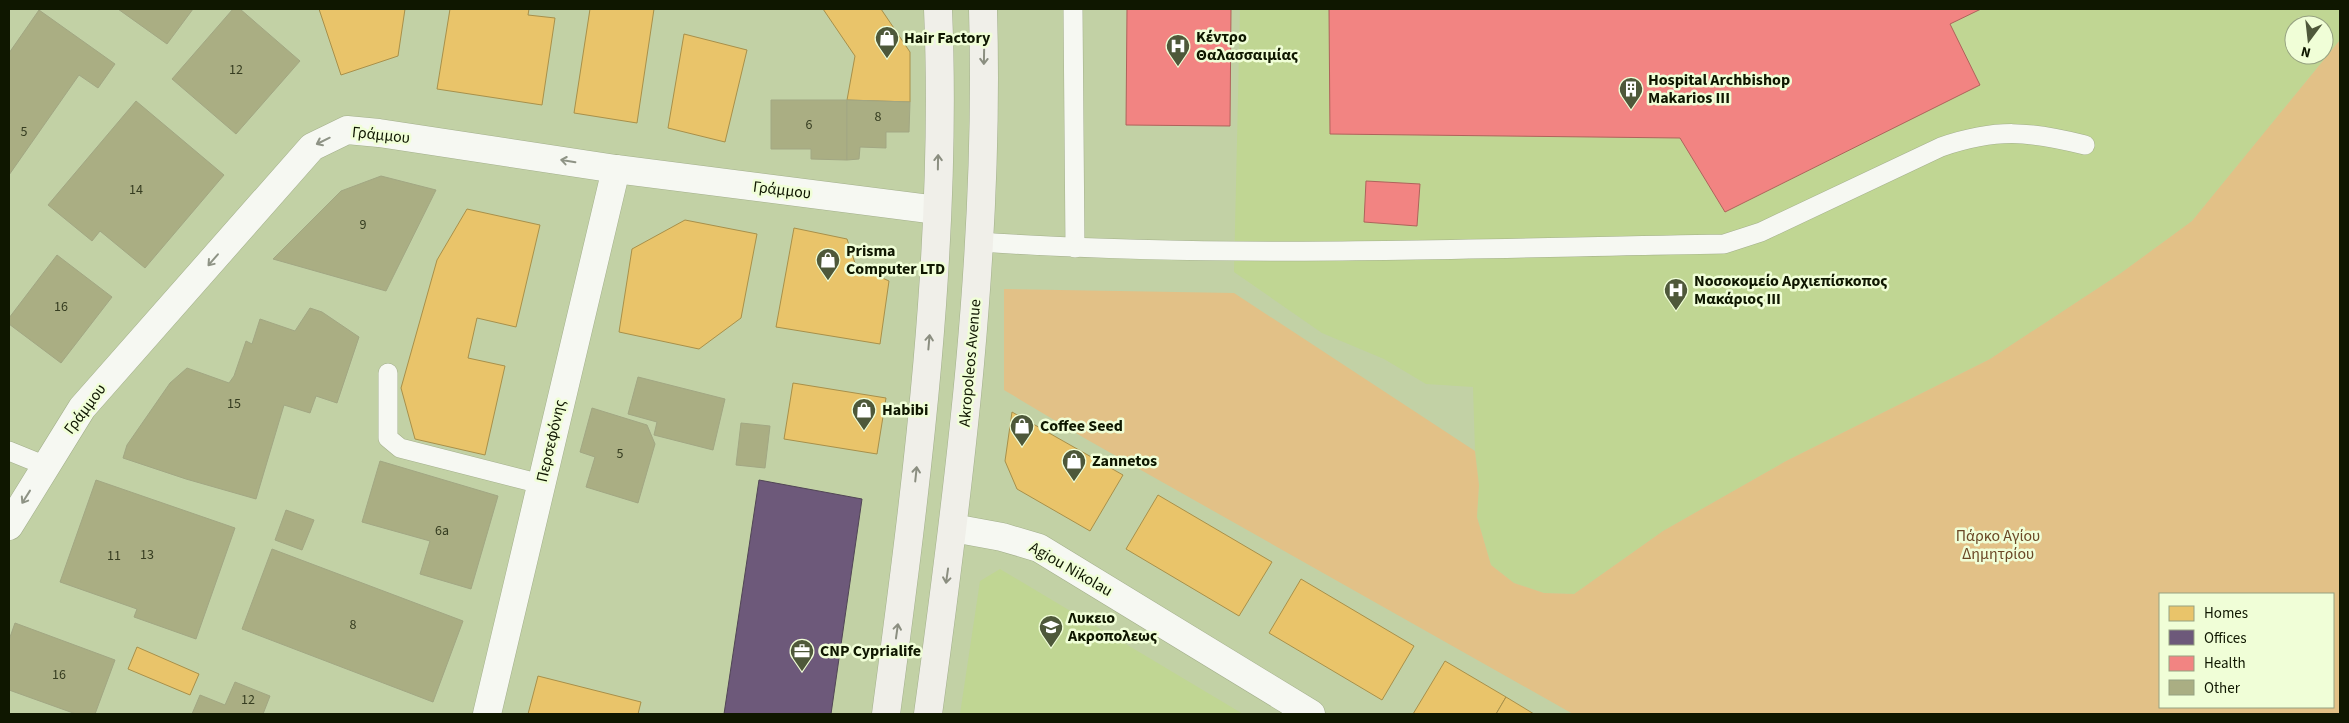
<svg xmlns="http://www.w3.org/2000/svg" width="2349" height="723" viewBox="0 0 2349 723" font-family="'Source Sans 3',sans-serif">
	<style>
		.built { fill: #c0d693; fill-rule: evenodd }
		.green { fill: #e2c187; fill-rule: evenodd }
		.homes { fill: #e9c46a; stroke: #a8904a }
		.offices { fill: #6d597a; stroke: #514555 }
		.health { fill: #f28482; stroke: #ae635b }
		.building { fill: #aaae83; stroke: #a2a783 }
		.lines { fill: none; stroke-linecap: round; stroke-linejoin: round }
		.service-casing { stroke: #a3af8c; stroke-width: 20 }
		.minor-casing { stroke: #a3af8c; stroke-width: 29 }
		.secondary-casing { stroke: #a3af8c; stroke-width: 29 }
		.service { stroke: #f6f8f2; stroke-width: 19 }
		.minor { stroke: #f6f8f2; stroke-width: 28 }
		.secondary { stroke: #f0efe9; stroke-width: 28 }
		.oneway { stroke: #8b8e80 }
		.oneway2 { stroke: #8e9385 }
		.labels { text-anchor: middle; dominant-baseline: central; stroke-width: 5; stroke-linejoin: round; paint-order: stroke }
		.number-label { font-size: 14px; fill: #363d21 }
		.poi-label { font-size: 16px; font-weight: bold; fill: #0f1700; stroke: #f0fed7; text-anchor: start }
		.street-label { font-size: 16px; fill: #0f1700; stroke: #f0fed7 }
		.park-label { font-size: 16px; fill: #6a4725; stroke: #f0fed7 }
	</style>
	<rect width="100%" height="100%" fill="#c2d1a5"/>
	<g class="built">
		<path d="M 1240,9 L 2340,9 L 2340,40 L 2192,221 L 2121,273 L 1990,359 L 1786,461 L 1663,531 L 1574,594 L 1544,593 L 1514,583 L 1491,565 L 1477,517 L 1479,485 L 1475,451 L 1473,387 L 1426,384 L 1384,359 L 1322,333 L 1234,272 ZM 2294,25 L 2324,25 L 2324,55 L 2294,55 Z"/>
		<polygon points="1000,569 1243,714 960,714 980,581"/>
	</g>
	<path class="green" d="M 2340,40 L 2340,714 L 1573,714 L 1086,439 L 1004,390 L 1004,289 L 1234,293 L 1475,451 L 1479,485 L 1477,517 L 1491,565 L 1514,583 L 1544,593 L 1574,594 L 1663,531 L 1786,461 L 1990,359 L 2121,273 L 2192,221 ZM 2160,594 L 2333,594 L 2333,707 L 2160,707 Z"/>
	<g class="homes">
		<polygon points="319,9 405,9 398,56 341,75"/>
		<polygon points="450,9 529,9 528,15 555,18 542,105 437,89"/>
		<polygon points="590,9 654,9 637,123 574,113"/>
		<polygon points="823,9 881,9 910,52 910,102 847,100 855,56"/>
		<polygon points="684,34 747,50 725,142 668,128"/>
		<polygon points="467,209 540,225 516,327 477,318 468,358 505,366 485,455 415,439 401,388 437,260"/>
		<polygon points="685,220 757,234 741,318 699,349 619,332 632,249"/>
		<polygon points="794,228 847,239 856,266 889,281 880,344 776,327"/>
		<polygon points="793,383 886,398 877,454 784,439"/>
		<polygon points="1012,412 1123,475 1090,531 1017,489 1005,461"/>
		<polygon points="1158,495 1272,562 1239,616 1126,549"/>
		<polygon points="1301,579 1414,646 1382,700 1269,633"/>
		<polygon points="137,647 199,674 190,695 128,669"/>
		<polygon points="1445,661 1506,697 1496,714 1413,714"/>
		<polygon points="538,676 641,702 638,714 528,714"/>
		<polygon points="1506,697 1534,714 1496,714"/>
	</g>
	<polygon class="offices" points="759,480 862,499 831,714 724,714"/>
	<g class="health">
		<polygon points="1127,9 1231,9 1230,126 1126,125"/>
		<polygon points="1329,9 1981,9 1950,24 1980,85 1725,212 1680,138 1330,134"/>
		<polygon points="1366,181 1420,184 1417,226 1364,222"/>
	</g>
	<g class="building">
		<polygon points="118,9 193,9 167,44"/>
		<polygon points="233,9 240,9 300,61 236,134 172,79"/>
		<polygon points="39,10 115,64 98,88 79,75 9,175 9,53"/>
		<polygon points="771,100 847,100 847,160 811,159 811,149 771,149"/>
		<polygon points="847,100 910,102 909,132 886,132 886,148 860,147 859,159 847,160"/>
		<polygon points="136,101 224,175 145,268 100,231 92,241 48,205"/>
		<polygon points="381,176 436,190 386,291 273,259 341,191"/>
		<polygon points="57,255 112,297 61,363 9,324 9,318"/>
		<polygon points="310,308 322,312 359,337 337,403 316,396 310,413 284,405 256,499 186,479 123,458 127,445 170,383 187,368 229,383 234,376 246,341 252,344 260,319 295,331"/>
		<polygon points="638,377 725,399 713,450 654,435 657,422 628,414"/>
		<polygon points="592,408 647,425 655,444 638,503 586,487 595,457 580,452"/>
		<polygon points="741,423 770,426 765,468 736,465"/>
		<polygon points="380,461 498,496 471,589 420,574 430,541 362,522"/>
		<polygon points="96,480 235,528 196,639 134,617 137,609 60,582"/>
		<polygon points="286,510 314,520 302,550 275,540"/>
		<polygon points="272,549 463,621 433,702 242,629"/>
		<polygon points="15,623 115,660 95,714 76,714 9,690 9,640"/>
		<polygon points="235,682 270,696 263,714 192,714 200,695 225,705"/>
	</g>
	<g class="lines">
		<g class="service-casing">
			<g id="service">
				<polyline points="1073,9 1075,248"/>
				<path d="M 980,242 C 1227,259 1476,248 1724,244 L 1761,232 L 1941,147 C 1997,128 2028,131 2085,145"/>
				<polyline points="388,373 388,438 400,448 541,484"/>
				<polyline points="9,451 46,466"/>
			</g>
		</g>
		<g class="minor-casing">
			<g id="minor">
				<polyline points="9,526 82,408 312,147 347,130 379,133 616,169 937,210"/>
				<polyline points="953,528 1002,537 1039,548 1311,714"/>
				<polyline points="487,714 616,169"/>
			</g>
		</g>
		<g class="secondary-casing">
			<g id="secondary">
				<path d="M 886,714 C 917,481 948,245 938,9"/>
				<path d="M 928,714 C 960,480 990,245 983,9"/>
			</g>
		</g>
		<use href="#service" class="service"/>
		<use href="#minor" class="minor"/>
		<use href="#secondary" class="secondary"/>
	</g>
	<defs><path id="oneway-shaft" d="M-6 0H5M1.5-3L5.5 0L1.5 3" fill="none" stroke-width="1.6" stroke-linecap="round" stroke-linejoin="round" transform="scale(1.25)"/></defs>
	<g class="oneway">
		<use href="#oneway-shaft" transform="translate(984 57) rotate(91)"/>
		<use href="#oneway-shaft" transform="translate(938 162) rotate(-89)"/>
		<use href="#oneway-shaft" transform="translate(929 342) rotate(-85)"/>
		<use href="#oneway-shaft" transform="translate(916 474) rotate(-84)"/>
		<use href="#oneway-shaft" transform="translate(947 576) rotate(98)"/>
		<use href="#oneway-shaft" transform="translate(897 631) rotate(-82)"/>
	</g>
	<g class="oneway2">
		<use href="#oneway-shaft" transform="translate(323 141) rotate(154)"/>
		<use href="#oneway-shaft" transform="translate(568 161) rotate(-171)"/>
		<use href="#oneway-shaft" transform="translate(213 260) rotate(131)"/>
		<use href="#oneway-shaft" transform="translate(26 497) rotate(122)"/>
	</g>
	<defs>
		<g id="shop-pin" transform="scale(1.25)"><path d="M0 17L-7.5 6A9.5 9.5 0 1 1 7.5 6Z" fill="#4e583a" stroke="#f0fed7"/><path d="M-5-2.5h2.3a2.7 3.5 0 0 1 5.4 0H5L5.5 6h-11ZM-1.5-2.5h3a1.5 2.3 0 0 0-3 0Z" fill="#fff"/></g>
		<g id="hospital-pin" transform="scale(1.25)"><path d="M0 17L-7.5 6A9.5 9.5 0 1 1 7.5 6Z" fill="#4e583a" stroke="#f0fed7"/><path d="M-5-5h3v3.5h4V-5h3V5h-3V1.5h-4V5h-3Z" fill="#fff"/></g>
		<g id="building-pin" transform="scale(1.25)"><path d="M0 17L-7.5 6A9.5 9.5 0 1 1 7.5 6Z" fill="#4e583a" stroke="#f0fed7"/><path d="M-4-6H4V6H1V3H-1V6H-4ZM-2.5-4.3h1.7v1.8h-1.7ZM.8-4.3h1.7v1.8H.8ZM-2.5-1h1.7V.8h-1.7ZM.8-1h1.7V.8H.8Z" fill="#fff"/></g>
		<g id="school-pin" transform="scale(1.25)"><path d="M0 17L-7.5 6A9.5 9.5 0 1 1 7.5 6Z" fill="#4e583a" stroke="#f0fed7"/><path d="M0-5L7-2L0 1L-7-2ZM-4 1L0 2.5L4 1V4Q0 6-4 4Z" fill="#fff"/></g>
		<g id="office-pin" transform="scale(1.25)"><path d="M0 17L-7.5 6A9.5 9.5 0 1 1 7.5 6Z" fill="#4e583a" stroke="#f0fed7"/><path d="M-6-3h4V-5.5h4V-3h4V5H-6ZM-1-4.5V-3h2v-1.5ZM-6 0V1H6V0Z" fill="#fff"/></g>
	</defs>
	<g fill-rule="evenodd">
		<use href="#shop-pin" x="887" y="38"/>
		<use href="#hospital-pin" x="1178" y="46"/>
		<use href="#building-pin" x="1631" y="89"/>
		<use href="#shop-pin" x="828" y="260"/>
		<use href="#hospital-pin" x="1676" y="290"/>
		<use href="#shop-pin" x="864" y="410"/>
		<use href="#shop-pin" x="1022" y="426"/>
		<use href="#shop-pin" x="1074" y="461"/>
		<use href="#school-pin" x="1051" y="627"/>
		<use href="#office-pin" x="802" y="651"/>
	</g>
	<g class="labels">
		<g class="number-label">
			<text x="236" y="70">12</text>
			<text x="878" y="117">8</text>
			<text x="809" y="125">6</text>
			<text x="24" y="132">5</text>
			<text x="136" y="190">14</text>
			<text x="363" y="225">9</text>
			<text x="61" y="307">16</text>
			<text x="234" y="404">15</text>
			<text x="620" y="454">5</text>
			<text x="442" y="531">6a</text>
			<text x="147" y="555">13</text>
			<text x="114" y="556">11</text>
			<text x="353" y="625">8</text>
			<text x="59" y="675">16</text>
			<text x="248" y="700">12</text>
		</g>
		<g class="poi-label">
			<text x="1196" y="37">Κέντρο<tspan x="1196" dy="18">Θαλασσαιμίας</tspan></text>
			<text x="904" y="38">Hair Factory</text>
			<text x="1648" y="80">Hospital Archbishop<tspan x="1648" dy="18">Makarios III</tspan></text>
			<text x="846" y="251">Prisma<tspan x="846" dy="18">Computer LTD</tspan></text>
			<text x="1694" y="281">Νοσοκομείο Αρχιεπίσκοπος<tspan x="1694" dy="18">Μακάριος ΙΙΙ</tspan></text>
			<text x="882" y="410">Habibi</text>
			<text x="1040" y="426">Coffee Seed</text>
			<text x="1092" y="461">Zannetos</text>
			<text x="1068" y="618">Λυκειο<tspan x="1068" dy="18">Ακροπολεως</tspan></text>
			<text x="820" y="651">CNP Cyprialife</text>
		</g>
		<g class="street-label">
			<text transform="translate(381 135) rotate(6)">Γράμμου</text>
			<text transform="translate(782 190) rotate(7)">Γράμμου</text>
			<text transform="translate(970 363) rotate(-85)">Akropoleos Avenue</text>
			<text transform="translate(85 409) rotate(-53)">Γράμμου</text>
			<text transform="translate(551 441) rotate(-77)">Περσεφόνης</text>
			<text transform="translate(1071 569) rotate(30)">Agiou Nikolau</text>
		</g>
		<g class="park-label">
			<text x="1998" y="536">Πάρκο Αγίου<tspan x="1998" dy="18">Δημητρίου</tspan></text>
		</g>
	</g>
	<rect width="2349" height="723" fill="none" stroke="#0f1700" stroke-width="20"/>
	<rect x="2159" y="593" width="175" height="115" fill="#f0fed7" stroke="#96a281"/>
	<rect x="2169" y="606" width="25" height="15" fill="#e9c46a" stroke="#96a281"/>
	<text x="2204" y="618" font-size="15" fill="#0f1700">Homes</text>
	<rect x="2169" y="630" width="25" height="15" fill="#6d597a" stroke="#96a281"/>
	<text x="2204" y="643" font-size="15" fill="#0f1700">Offices</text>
	<rect x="2169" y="656" width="25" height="15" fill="#f28482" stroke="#96a281"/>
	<text x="2204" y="668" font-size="15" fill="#0f1700">Health</text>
	<rect x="2169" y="680" width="25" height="15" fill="#aaae83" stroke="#96a281"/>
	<text x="2204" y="693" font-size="15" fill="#0f1700">Other</text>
	<g transform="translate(2309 40) rotate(195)"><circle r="24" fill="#f0fed7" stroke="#96a281"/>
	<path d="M0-4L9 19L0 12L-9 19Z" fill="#4e583a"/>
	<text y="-8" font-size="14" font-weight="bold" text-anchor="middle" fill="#0f1700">N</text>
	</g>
</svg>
